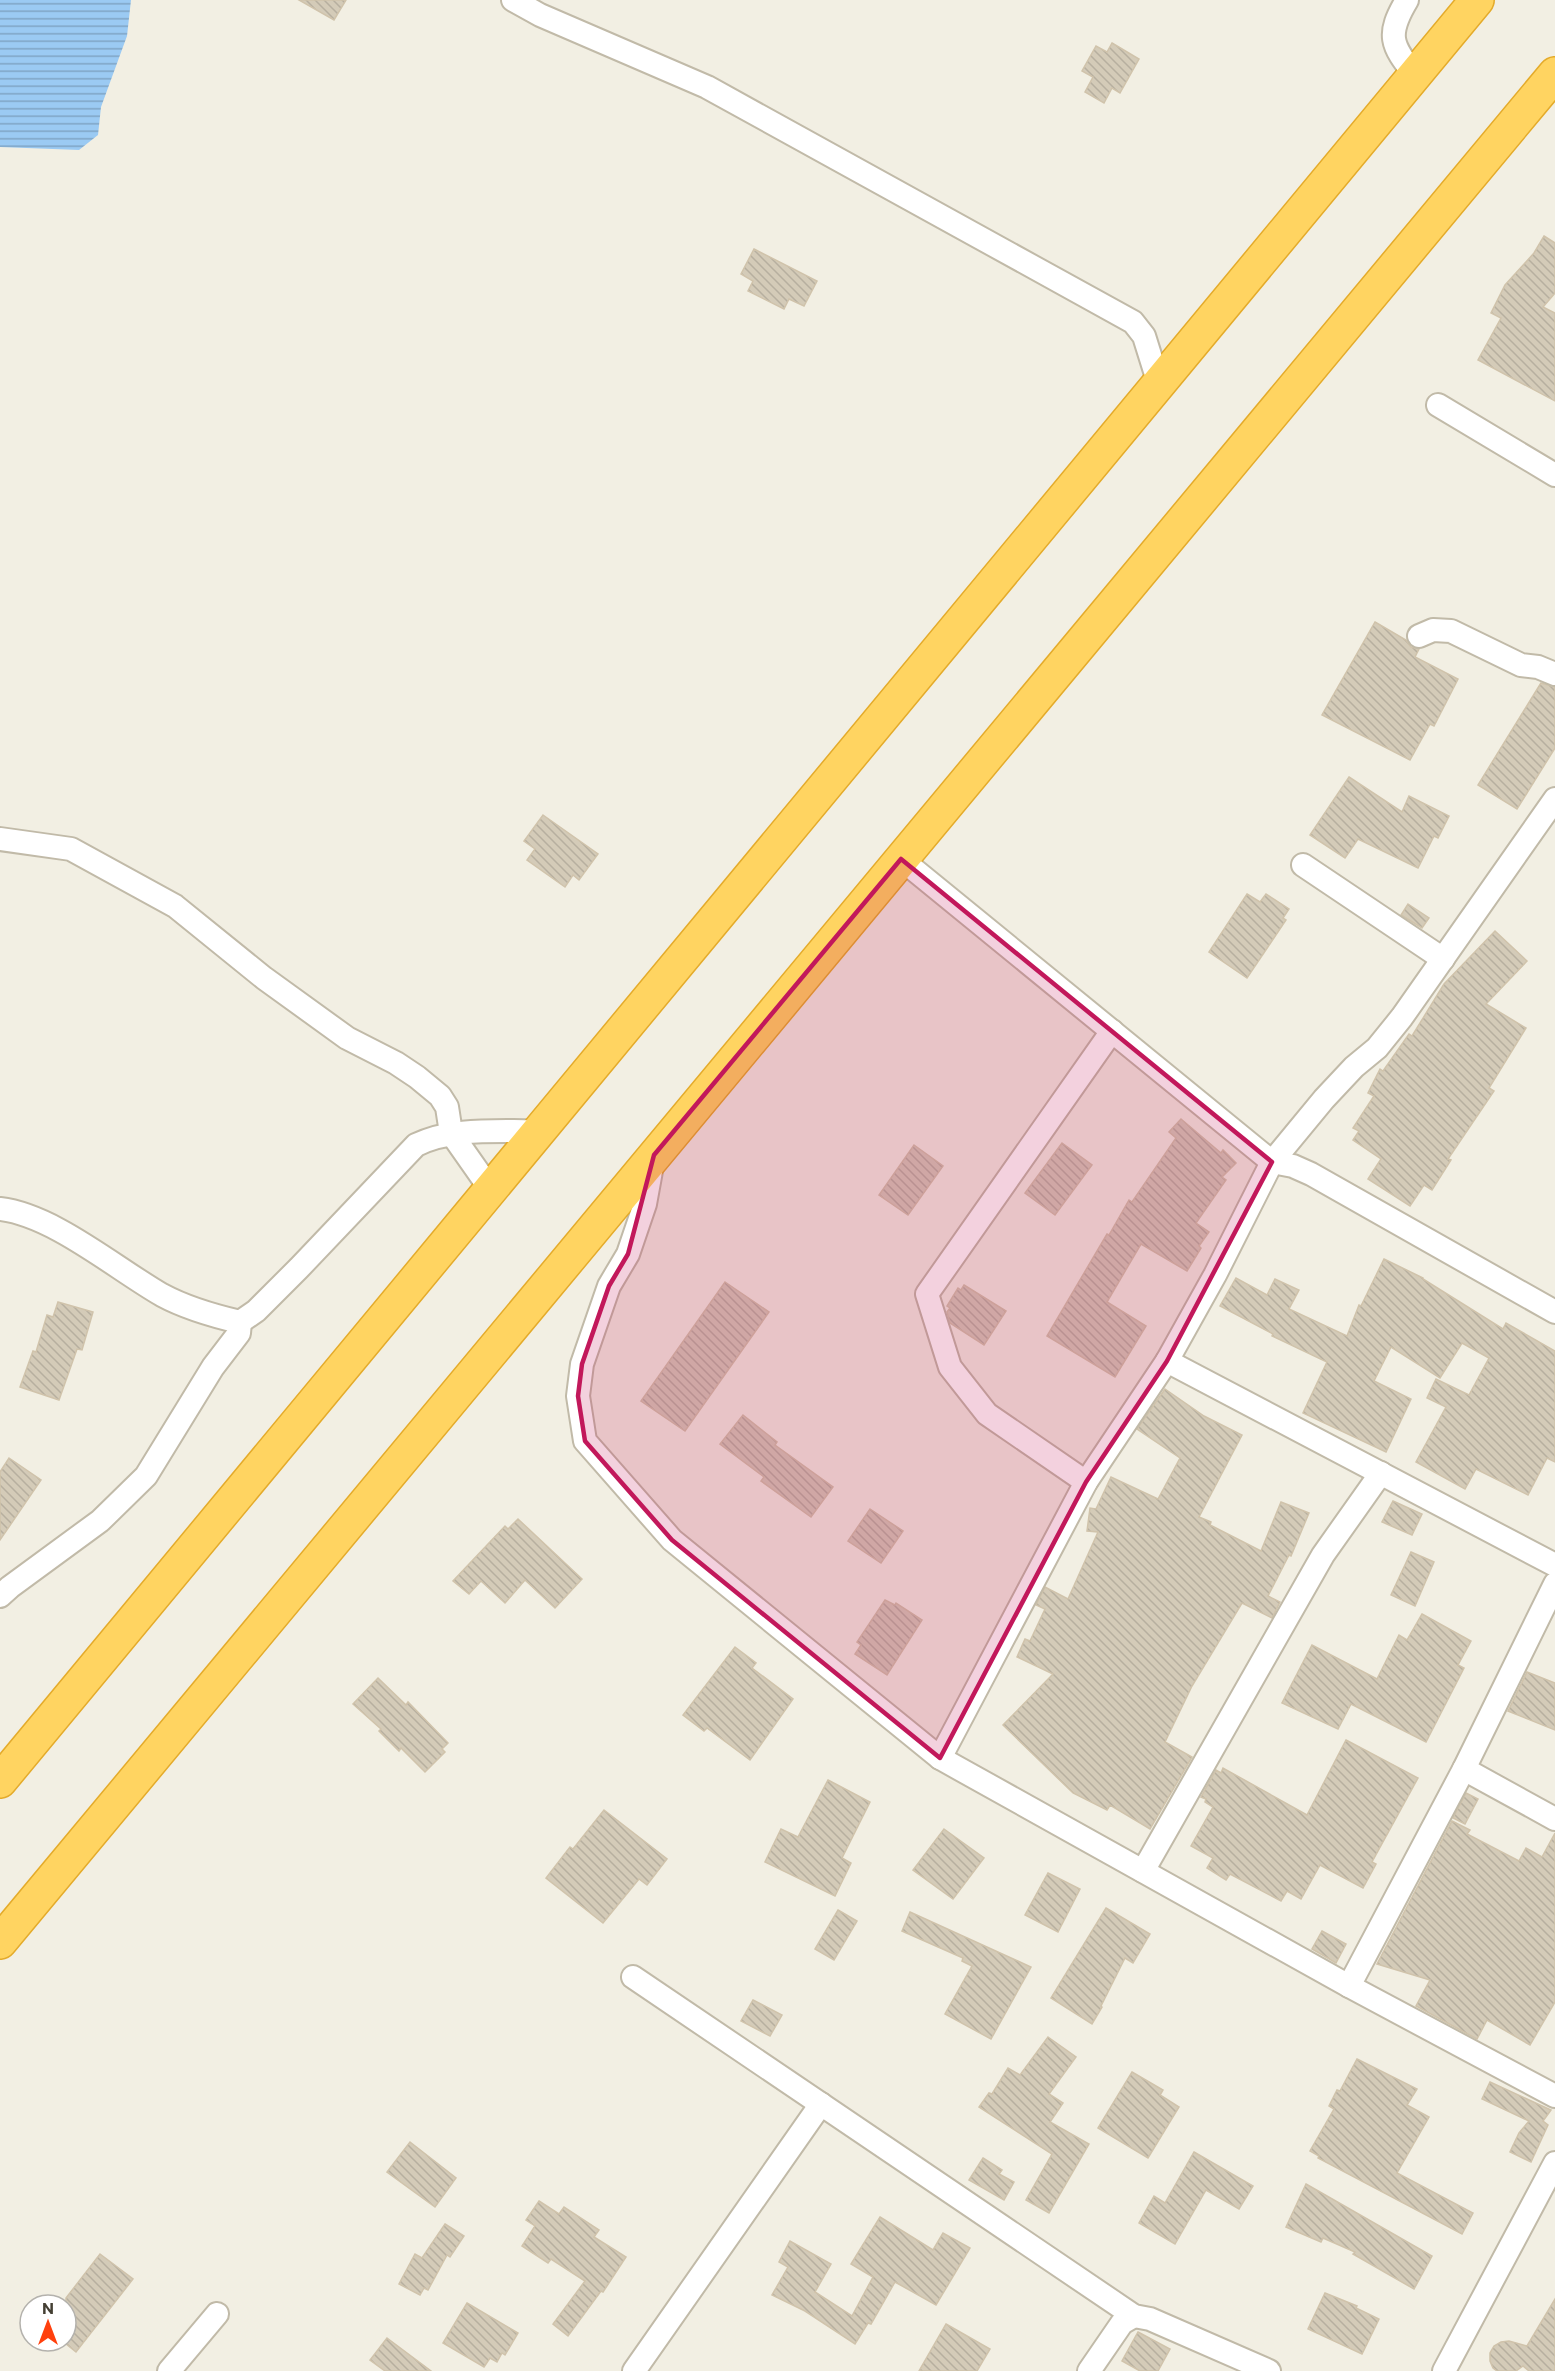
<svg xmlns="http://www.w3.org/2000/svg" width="1555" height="2371" viewBox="0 0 1555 2371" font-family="Commissioner,sans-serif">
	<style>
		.water { fill: url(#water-rules) }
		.building { fill: url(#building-back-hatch); stroke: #d0c3ab; stroke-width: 1.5 }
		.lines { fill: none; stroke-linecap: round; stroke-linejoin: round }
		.street-casing { stroke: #c1baa8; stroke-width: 26 }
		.highway-casing { stroke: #e4ab2b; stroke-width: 36 }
		.street { stroke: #fff; stroke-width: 22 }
		.highway { stroke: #ffd461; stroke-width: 33 }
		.marked { fill: #c2185b; fill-opacity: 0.2; stroke: #c2185b; stroke-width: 4.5; stroke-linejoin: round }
	</style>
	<defs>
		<pattern id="water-rules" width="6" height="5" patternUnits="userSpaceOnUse" patternTransform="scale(1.5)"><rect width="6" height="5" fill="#9bcaf3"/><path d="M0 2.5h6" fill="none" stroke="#80a5c5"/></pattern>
		<pattern id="building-back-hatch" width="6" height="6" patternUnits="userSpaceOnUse" patternTransform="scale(1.5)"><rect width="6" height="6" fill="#d4cbb8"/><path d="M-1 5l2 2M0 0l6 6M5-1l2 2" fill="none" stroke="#b7af9f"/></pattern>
	</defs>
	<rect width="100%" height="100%" fill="#f2efe3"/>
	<polygon class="water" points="0,0 131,0 127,36 101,107 98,135 79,150 0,147"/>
	<g class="building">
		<polygon points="299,0 346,0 334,20"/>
		<polygon points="1112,43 1139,59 1120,93 1112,88 1104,103 1085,92 1093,77 1082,71 1096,46 1107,52"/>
		<polygon points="1544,236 1555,243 1555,293 1543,307 1555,313 1555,401 1478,360 1501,318 1491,313 1505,285 1534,253"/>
		<polygon points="754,249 817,281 804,306 789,299 784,309 748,291 753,281 741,274"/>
		<polygon points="1375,622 1406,640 1411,647 1419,649 1415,657 1458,679 1434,726 1430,724 1410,760 1322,715"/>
		<polygon points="1541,683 1555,687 1555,748 1517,809 1478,785"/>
		<polygon points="1349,777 1402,812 1409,796 1449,816 1438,838 1434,836 1418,868 1358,839 1345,858 1310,835"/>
		<polygon points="543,815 598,854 579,880 573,875 565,887 527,860 535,849 524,841"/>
		<polygon points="1247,894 1260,902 1266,894 1289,909 1283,918 1286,920 1247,978 1209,952"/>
		<polygon points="1408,904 1429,918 1422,928 1401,915"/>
		<polygon points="1495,931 1527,961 1486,1004 1526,1028 1489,1088 1494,1091 1448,1159 1451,1160 1432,1190 1424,1185 1410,1206 1368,1179 1381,1159 1353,1140 1359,1131 1353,1128 1374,1096 1368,1093 1380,1069 1383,1071 1409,1034 1412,1036 1444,984"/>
		<polygon points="1181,1119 1221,1153 1223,1150 1236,1163 1222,1177 1226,1180 1196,1223 1209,1232 1199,1246 1201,1248 1187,1271 1141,1244 1107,1302 1146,1326 1115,1377 1047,1336 1107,1234 1109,1235 1129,1200 1132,1202 1176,1138 1169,1132"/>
		<polygon points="1062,1143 1092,1165 1055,1215 1025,1193"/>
		<polygon points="914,1145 943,1166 908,1215 879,1195"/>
		<polygon points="1384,1259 1423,1278 1423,1279 1503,1329 1506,1323 1555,1351 1555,1462 1547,1458 1528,1495 1476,1469 1465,1489 1416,1462 1446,1407 1427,1398 1436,1379 1469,1395 1489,1358 1462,1343 1440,1378 1391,1347 1374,1381 1411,1399 1386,1452 1303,1413 1327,1362 1272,1336 1273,1334 1220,1306 1236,1278 1267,1295 1275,1279 1299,1290 1289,1309 1347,1336 1359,1305 1361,1306"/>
		<polygon points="725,1282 769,1312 685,1431 641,1401"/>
		<polygon points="964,1285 1006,1311 984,1345 950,1323 947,1312 950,1308 947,1306 958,1288 961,1290"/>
		<polygon points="58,1302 93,1312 82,1350 77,1349 59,1400 20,1387 33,1351 36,1352 47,1315 53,1317"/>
		<polygon points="1165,1389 1204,1416 1242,1435 1199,1517 1211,1522 1210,1525 1261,1551 1281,1502 1309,1513 1291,1556 1289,1555 1268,1596 1280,1602 1272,1618 1242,1603 1192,1686 1165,1742 1192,1757 1150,1829 1110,1805 1107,1810 1073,1793 1003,1725 1053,1674 1017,1657 1025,1639 1030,1641 1045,1609 1036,1605 1045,1587 1068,1599 1098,1532 1087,1531 1090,1508 1096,1509 1111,1477 1158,1499 1180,1458 1137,1429"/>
		<polygon points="743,1415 777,1442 775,1445 833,1487 811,1517 761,1481 764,1477 720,1444"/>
		<polygon points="9,1458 41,1480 0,1540 0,1472"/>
		<polygon points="1393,1501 1422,1514 1412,1535 1382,1522"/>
		<polygon points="870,1509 903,1531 881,1563 848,1541"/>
		<polygon points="518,1519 582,1579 555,1608 525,1580 505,1603 481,1581 469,1594 453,1581 505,1526 508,1529"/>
		<polygon points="1411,1552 1434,1562 1415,1606 1391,1595"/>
		<polygon points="885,1600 895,1605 896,1603 922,1620 887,1675 855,1654 861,1645 857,1642"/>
		<polygon points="1422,1614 1471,1641 1458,1665 1464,1668 1426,1742 1351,1704 1338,1729 1282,1703 1312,1645 1377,1679 1399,1635 1407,1640"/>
		<polygon points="735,1647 756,1663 752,1668 793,1699 750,1760 707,1728 704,1731 683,1715"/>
		<polygon points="1527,1672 1555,1683 1555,1730 1508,1711"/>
		<polygon points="378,1678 406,1705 408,1702 448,1743 442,1749 445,1752 425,1772 401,1748 399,1751 379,1731 381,1729 353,1704"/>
		<polygon points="1346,1740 1418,1778 1372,1862 1376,1864 1363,1888 1320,1865 1301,1899 1287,1891 1281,1901 1230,1874 1226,1880 1207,1868 1213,1858 1191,1846 1213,1807 1205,1802 1206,1799 1201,1797 1216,1770 1221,1773 1223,1768 1307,1815"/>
		<polygon points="828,1780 870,1802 842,1858 851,1863 835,1896 765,1862 781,1829 798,1837"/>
		<polygon points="1466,1793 1478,1799 1465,1824 1453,1818"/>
		<polygon points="604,1810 667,1859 647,1885 639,1879 603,1923 546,1878 570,1847 573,1849"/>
		<polygon points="1452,1821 1470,1830 1467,1834 1519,1861 1526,1848 1542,1857 1555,1833 1555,2002 1530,2045 1487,2020 1477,2039 1416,2006 1430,1980 1377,1964"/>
		<polygon points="944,1829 984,1858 953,1899 913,1870"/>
		<polygon points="1048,1873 1080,1889 1058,1932 1025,1915"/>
		<polygon points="1106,1908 1150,1934 1133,1963 1125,1958 1101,2006 1102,2007 1092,2024 1051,1998"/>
		<polygon points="838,1910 857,1921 834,1960 815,1949"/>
		<polygon points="910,1912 1031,1967 991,2039 945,2014 972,1966 962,1961 963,1958 902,1931"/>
		<polygon points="1322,1931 1346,1944 1336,1963 1312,1949"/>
		<polygon points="753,2000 782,2015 770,2036 741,2021"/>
		<polygon points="1048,2037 1076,2057 1049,2094 1063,2103 1050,2122 1089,2144 1049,2213 1026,2200 1052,2154 979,2107 989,2093 992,2094 1008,2068 1020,2075"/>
		<polygon points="1357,2059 1417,2089 1407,2105 1429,2117 1397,2173 1473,2213 1462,2234 1318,2158 1319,2156 1310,2151 1334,2109 1329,2106 1337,2090 1340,2091"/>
		<polygon points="1132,2072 1163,2090 1160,2095 1179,2107 1148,2158 1098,2128"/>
		<polygon points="1490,2082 1551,2110 1543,2121 1548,2125 1531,2162 1510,2152 1519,2133 1529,2121 1482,2099"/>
		<polygon points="410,2142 456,2178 435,2207 387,2172"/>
		<polygon points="1194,2152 1253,2186 1239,2209 1206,2190 1175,2244 1139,2223 1154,2196 1165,2203"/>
		<polygon points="983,2158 1002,2170 999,2174 1014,2182 1004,2200 969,2180"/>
		<polygon points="1306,2184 1432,2256 1414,2289 1353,2254 1355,2252 1323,2238 1321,2242 1286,2227"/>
		<polygon points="539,2201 559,2214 564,2207 599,2230 594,2237 626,2257 603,2292 601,2291 568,2336 553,2324 585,2281 551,2259 548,2263 522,2246 535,2226 526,2220"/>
		<polygon points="880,2217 933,2250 943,2233 970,2248 936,2305 895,2282 871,2324 868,2323 855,2344 805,2311 772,2295 788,2267 779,2262 790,2241 831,2264 815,2292 852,2316 873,2277 851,2264"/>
		<polygon points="445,2224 464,2236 450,2257 447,2255 428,2290 424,2288 420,2295 399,2284 415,2254 422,2258"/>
		<polygon points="100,2254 133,2279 76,2352 66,2344 66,2298"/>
		<polygon points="1325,2293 1357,2306 1356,2308 1379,2319 1362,2354 1308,2329"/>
		<polygon points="1555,2299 1555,2371 1529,2371 1523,2366 1516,2371 1497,2371 1493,2368 1490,2361 1490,2353 1494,2346 1501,2342 1509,2341 1527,2346"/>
		<polygon points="467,2303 518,2333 505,2355 502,2353 497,2362 490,2358 484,2367 443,2343"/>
		<polygon points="946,2324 990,2349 977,2371 919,2371"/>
		<polygon points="1138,2332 1170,2349 1158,2371 1140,2371 1122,2361"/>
		<polygon points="387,2338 431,2371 385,2371 370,2360"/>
	</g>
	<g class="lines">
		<g class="street-casing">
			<g id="street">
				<polyline points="513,0 540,15 707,87 1133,322 1144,336 1159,384"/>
				<path d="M 1407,0 C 1386,35 1391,45 1415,75"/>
				<polyline points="1438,405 1555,475"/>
				<polyline points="1419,636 1433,630 1451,631 1521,665 1538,667 1555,674"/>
				<polyline points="0,839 71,849 175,906 264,978 347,1038 396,1063 417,1077 440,1096 447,1107 451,1133 491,1190"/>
				<polyline points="901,859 1272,1162 1293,1166 1311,1174 1555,1312"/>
				<polyline points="1303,865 1443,959"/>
				<polyline points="653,1160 645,1204 628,1254 609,1286 582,1364 578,1396 585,1441 672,1540 940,1758 1349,1986 1555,2096"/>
				<path d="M 0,1209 C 53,1215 115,1268 162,1295 C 186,1308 214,1316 240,1322 L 256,1311 L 299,1268 L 416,1145 C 453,1127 498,1132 540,1131"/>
				<polyline points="1167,1361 1555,1565"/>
				<polyline points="1086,1482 987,1414 950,1367 927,1294 1112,1031"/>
				<polyline points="0,1596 10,1587 100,1521 146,1476 213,1367 239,1333 240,1322"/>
				<polyline points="940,1758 1086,1482 1167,1361 1215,1275 1272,1162 1324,1099 1354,1067 1377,1048 1402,1017 1555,799"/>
				<polyline points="1464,1769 1555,1819"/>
				<polyline points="1143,1871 1323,1555 1381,1473"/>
				<polyline points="633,1977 1134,2316 1150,2319 1269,2371"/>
				<polyline points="1349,1986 1464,1769 1555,1584"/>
				<polyline points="169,2371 217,2314"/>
				<polyline points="634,2371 821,2104"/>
				<polyline points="1089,2371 1122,2323 1134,2316"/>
				<polyline points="1444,2371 1555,2163"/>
			</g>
		</g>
		<g class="highway-casing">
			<g id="highway">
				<polyline points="0,1781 1477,0"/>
				<polyline points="0,1942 1555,74"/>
			</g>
		</g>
		<use href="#street" class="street"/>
		<use href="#highway" class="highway"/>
	</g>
	<path class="marked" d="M 901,859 L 1272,1162 L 1167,1361 L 1086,1482 L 940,1758 L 672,1540 L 585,1441 L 578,1396 L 582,1364 L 609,1286 L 628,1254 L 654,1155 Z"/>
	<g transform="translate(48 2323)"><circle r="28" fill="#ffffff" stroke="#b4b2ad" stroke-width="1.5"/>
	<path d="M0-4.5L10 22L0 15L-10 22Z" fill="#ff400d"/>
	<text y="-9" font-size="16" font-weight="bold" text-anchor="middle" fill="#443f33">N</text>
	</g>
</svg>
